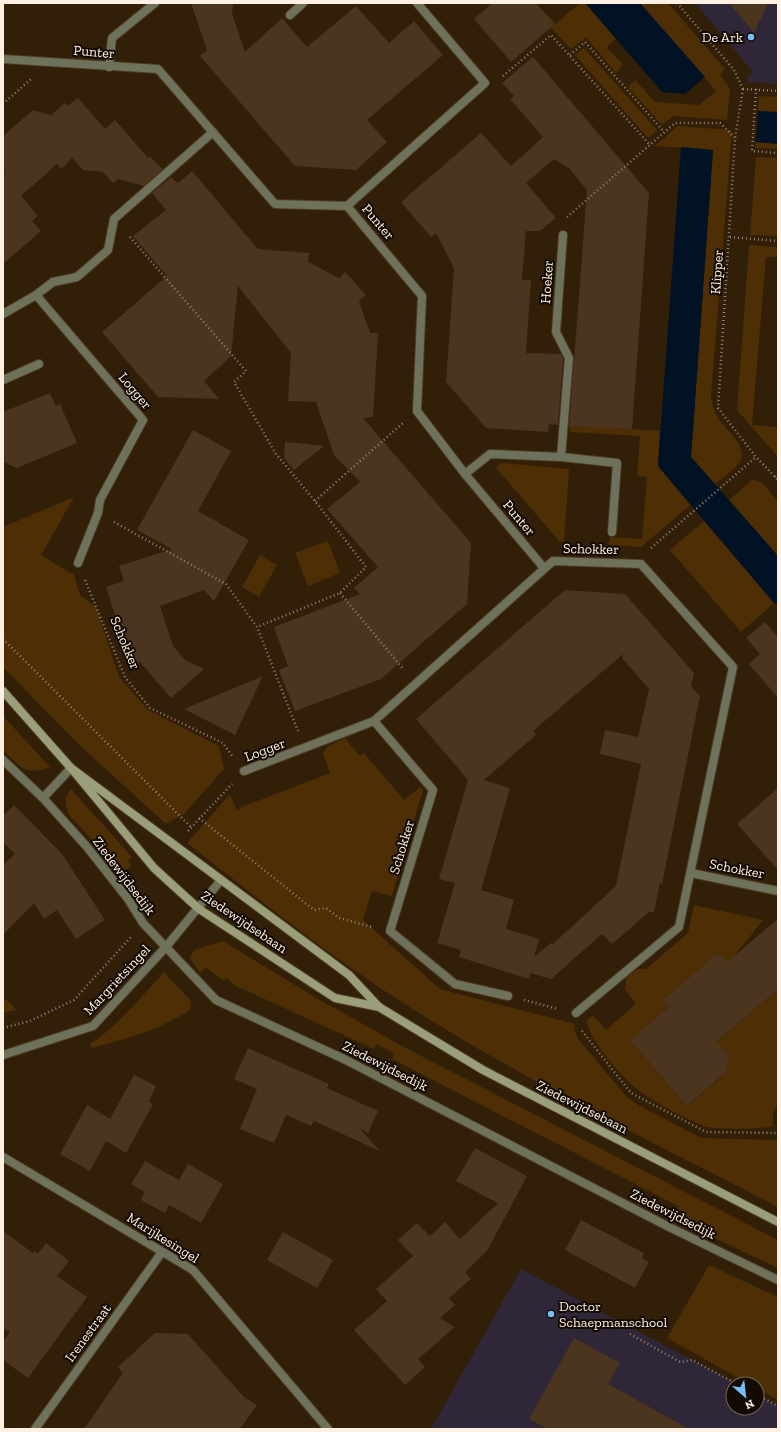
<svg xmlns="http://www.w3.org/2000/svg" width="781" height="1432" viewBox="0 0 781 1432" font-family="'Zilla Slab',serif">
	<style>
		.education { fill: #2f2737 }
		.green { fill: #4d2e05 }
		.water { fill: #011225 }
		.building { fill: #4b351e; fill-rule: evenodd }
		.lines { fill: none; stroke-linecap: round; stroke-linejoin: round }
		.lane-casing { stroke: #4f3c26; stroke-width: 10 }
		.street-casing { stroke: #4f3c26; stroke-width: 10 }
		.secondary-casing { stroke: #4f3c26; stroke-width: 10 }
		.path { stroke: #938370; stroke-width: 2.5; stroke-dasharray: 1 3; stroke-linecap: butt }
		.lane { stroke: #6f725a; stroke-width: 8 }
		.street { stroke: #6f725a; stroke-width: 8 }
		.secondary { stroke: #9a9f79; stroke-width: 8 }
		.poi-dot { fill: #76c0f7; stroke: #130b03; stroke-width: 1.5 }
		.labels { text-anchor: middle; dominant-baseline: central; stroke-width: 4; stroke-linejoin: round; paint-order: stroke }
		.poi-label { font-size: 14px; fill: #fef0e2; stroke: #130b03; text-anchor: end }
		.street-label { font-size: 14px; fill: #fef0e2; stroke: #130b03 }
	</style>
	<rect width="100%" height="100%" fill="#321f07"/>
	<g class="education">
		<polygon points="695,3 778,3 778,84 749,82 746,78 753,72"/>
		<polygon points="521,1269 737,1384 733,1384 733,1408 757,1408 757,1395 778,1406 778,1429 431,1429"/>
	</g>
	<g class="green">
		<polygon points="580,3 585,3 616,38 607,47 623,65 616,73 586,37 571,49 551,28"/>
		<polygon points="640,3 668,3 725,69 720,74 730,89 727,120 673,116 662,125 628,87 635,80 655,102 699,105 716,91"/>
		<polygon points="584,48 657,130 648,138 575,55"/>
		<polygon points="759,96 778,97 778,112 758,111"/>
		<path d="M 678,126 L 732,130 L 711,397 C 712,405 714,411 718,418 C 725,430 751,448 739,463 C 733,471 723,477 715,484 L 691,457 L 713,150 L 655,146 Z"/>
		<polygon points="756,142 778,144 778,149 755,148"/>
		<polygon points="756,157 778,158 778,236 750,235"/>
		<polygon points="749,245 778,247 778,257 766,257 752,425 778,427 778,457 737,410"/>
		<polygon points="570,425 660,431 658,466 690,505 641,547 609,545 610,537 642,539 647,477 637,476 640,436 570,432"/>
		<polygon points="501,463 569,469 564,542 560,542 496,468"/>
		<polygon points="753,479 761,482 778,501 778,556 729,500"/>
		<polygon points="74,497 41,555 74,575 80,595 96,607 119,677 148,710 219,746 224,769 184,814 166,824 75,741 3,667 3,527"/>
		<polygon points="704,521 774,603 741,632 670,550"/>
		<polygon points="328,541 340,573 308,586 295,553"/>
		<polygon points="260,555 277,565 259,597 242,587"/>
		<path d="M 3,716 L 50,767 C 26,777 19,766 3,750 Z"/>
		<path d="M 345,738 L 360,756 L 364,753 L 404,800 L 420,787 L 423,790 L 392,896 L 372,891 L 363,920 L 440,989 L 575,1024 L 574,1028 L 578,1039 L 627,1097 L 640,1106 L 701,1138 L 778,1140 L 778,1207 C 651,1141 521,1079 400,1001 C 326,953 256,897 187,843 L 230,794 L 237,811 L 242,807 L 330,773 L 323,754 L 328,746 Z"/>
		<polygon points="71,789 132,857 128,861 132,864 121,877 97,845 69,815 66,805 66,797"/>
		<path d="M 694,905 L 763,920 L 735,955 L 730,966 L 717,953 L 663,1000 L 669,1007 L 632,1039 L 632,1042 L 685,1104 L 691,1103 L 722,1076 L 716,1042 L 778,989 L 778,1104 L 773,1113 L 773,1126 L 770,1127 C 750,1129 728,1130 708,1127 C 694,1124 650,1100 638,1090 C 623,1078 587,1039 587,1020 L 593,1015 L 606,1030 L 636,1004 L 624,989 L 626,987 L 626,978 L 637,969 L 646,969 L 688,933 Z"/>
		<polygon points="223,941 318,999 404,1047 778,1240 778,1268 672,1218 678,1206 392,1059 394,1053 376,1044 374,1049 236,986 226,978 224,981 206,967 200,973 190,958 194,950"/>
		<path d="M 164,972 L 191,1001 L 190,1010 C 156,1031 130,1038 92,1048 L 90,1044 C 119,1025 140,998 164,972 Z"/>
		<polygon points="3,997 17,1010 3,1013"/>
		<polygon points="709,1265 778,1297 778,1400 757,1388 757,1384 749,1384 667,1338"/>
	</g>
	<g class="water">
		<polygon points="585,3 640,3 705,77 685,94 662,92"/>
		<polygon points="758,111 778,112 778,144 756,142"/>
		<polygon points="681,147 713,150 691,457 778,556 778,603 774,603 658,466"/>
	</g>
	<g class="building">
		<polygon points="191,3 233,3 232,14 245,52 282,18 307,47 356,6 389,43 414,21 443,55 367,120 387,142 356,170 295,166 200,56 207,50"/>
		<polygon points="492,3 536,3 555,24 511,62 474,19"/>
		<polygon points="729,3 768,3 754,33"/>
		<polygon points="533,57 649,193 632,429 569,426 587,190 570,169 554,159 526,183 556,218 540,231 526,231 522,280 531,280 526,353 561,354 563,359 558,425 549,424 548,432 486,428 446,382 454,268 436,233 431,237 401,202 481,133 511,166 543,137 510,99 514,96 502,83"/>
		<polygon points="78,98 105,129 115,120 148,158 149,156 163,169 144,186 118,179 113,183 103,172 83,170 72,158 61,169 57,164 21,196 38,216 32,221 41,231 3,264 3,176 4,177 5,172 3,170 3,136 33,110 53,116 52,114 65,103 68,106"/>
		<polygon points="192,171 258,249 309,253 308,262 339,278 345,272 366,295 359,301 370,333 378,333 373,417 363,418 471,543 467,604 381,679 295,711 279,670 288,666 274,627 360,594 354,588 378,567 327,509 360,482 334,455 316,402 288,401 291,353 238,286 231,356 204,381 219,399 158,397 102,332 167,276 133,236 166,210 152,193 171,177 178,183"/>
		<polygon points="50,393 56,406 60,404 77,443 17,468 3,462 3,412"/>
		<polygon points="193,430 231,451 198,511 249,540 214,601 204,590 160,606 173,646 185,660 204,669 171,698 140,662 131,665 106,587 124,581 119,566 172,549 137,530"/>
		<polygon points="285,442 298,443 324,446 294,470 284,458"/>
		<path d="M 565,590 L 625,594 L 694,673 L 691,686 L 700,696 L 662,884 L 660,883 L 654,912 L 649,912 L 612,944 L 602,934 L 551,979 L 530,973 L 529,979 L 459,957 L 461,950 L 437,943 L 455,883 L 439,879 L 468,780 L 416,719 ZM 623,654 L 622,658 L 649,689 L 638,737 L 605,730 L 600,754 L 641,764 L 616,886 L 553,944 L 551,943 L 534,957 L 539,939 L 506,929 L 514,900 L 481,890 L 510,788 L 484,780 L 536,735 L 533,731 Z"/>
		<polygon points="765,622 778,637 778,698 749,664 760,654 746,638"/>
		<polygon points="263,676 235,735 184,709 234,688"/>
		<polygon points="778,788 778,870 737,824"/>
		<polygon points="14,805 62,854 105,920 76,939 57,910 44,919 34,903 3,935 3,865 15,854 3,842 3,816"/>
		<polygon points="778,919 778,989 716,1042 729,1057 727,1071 687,1106 630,1040 669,1007 663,1000 717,953 727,962"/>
		<polygon points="248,1048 329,1084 327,1088 378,1111 368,1133 359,1128 380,1151 314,1121 311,1126 286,1115 274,1143 240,1129 257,1089 234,1079"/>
		<polygon points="134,1075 156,1086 149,1102 153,1104 126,1153 106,1141 90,1171 60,1154 87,1105 110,1119"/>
		<polygon points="475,1148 527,1176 487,1251 465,1272 471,1279 449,1298 455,1305 440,1318 455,1327 418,1359 425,1367 405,1385 354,1330 387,1301 376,1289 413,1256 398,1240 417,1223 430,1236 445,1222 460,1239 498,1203 456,1181"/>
		<polygon points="145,1161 179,1180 188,1164 223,1184 201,1223 169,1205 165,1213 141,1200 145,1192 131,1184"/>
		<polygon points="581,1220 644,1253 642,1258 649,1262 635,1288 565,1250"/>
		<polygon points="3,1231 33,1253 35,1251 38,1254 46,1243 69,1261 57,1276 87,1297 28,1378 3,1360 3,1342 10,1332 3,1328"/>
		<polygon points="283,1232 333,1260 317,1288 267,1260"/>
		<polygon points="155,1333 188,1334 244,1397 257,1405 240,1429 84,1429 123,1373 118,1367"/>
		<polygon points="574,1338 620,1363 608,1384 689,1429 548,1429 529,1419"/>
	</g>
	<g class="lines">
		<g class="lane-casing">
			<g id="lane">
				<polyline points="3,314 36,295 143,420 100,500 98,513 78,563"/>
				<polyline points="3,380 39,364"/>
				<polyline points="561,457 617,463 612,532"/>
			</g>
		</g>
		<g class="street-casing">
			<g id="street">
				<polyline points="290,15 303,3"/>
				<polyline points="3,59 158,69 275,204 347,206 422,296 417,411 465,474 544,568"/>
				<polyline points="109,67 112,38 155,3"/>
				<polyline points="347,206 485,83 417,3"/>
				<polyline points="36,295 53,282 77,277 108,250 114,219 213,132"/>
				<polyline points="465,474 490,454 561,457 569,358 556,332 563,235"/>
				<polyline points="3,760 43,798 87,847 128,899 143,923 216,1000 344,1059 671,1228 778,1280"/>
				<polyline points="244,771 374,721"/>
				<polyline points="43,798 71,768"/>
				<polyline points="691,873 778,891"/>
				<polyline points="508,996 455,984 390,931 433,790 374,721 553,561 641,564 733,667 679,927 576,1013"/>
				<polyline points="3,1055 93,1026 165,948 221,880"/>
				<polyline points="3,1157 193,1270 328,1429"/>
				<polyline points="35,1429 162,1252"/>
			</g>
		</g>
		<g class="secondary-casing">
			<g id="secondary">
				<polyline points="3,691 71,768 154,868 199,909 335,998 379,1007"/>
				<polyline points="71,768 349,975 379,1007 483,1070 778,1222"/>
			</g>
		</g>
		<g class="path">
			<polyline points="677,3 734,70 743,89"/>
			<polyline points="570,55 585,42 664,132"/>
			<polyline points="503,76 551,35 650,145"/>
			<polyline points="743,89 735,138 718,408 756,457 778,480"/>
			<polyline points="743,89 778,91"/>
			<polyline points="756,89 752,151 778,153"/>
			<polyline points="3,104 31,79"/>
			<polyline points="567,217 675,123 720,123 735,138"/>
			<polyline points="130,237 246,371 234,382 276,454 315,501 366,567 340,593 257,627"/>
			<polyline points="730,237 778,241"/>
			<polyline points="775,477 778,474"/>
			<polyline points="315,501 403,423"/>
			<polyline points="114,522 226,584 257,627 298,731"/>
			<polyline points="651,548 756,457"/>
			<polyline points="85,580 125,677 150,708 223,743 233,757"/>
			<polyline points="340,593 404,670"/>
			<polyline points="3,639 191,827"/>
			<polyline points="199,818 314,910 326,908 339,918 372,927"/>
			<polyline points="188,831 232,784"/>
			<polyline points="524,1000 558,1009"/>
			<polyline points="3,1028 30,1021 74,1000 131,937"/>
			<polyline points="582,1031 631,1093 706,1132 778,1133"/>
			<polyline points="630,1334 680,1362 692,1360 737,1384"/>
			<polyline points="757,1395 778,1406"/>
		</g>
		<use href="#lane" class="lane"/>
		<use href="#street" class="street"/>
		<use href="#secondary" class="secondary"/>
	</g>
	<g class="poi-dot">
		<circle cx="751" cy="37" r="4"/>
		<circle cx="551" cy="1314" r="4"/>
	</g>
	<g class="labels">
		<g class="poi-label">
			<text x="743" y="37">De Ark</text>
			<text x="559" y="1306" text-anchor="start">Doctor<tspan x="559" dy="16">Schaepmanschool</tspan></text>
		</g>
		<g class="street-label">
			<text transform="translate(94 52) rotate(5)">Punter</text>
			<text transform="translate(378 222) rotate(50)">Punter</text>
			<text transform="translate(717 272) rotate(-86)">Klipper</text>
			<text transform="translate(547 282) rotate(-86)">Hoeker</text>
			<text transform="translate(135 391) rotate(50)">Logger</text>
			<text transform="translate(519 518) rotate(50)">Punter</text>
			<text transform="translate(591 549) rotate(1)">Schokker</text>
			<text transform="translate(125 643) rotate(67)">Schokker</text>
			<text transform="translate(265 750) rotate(-21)">Logger</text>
			<text transform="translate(402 847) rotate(-73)">Schokker</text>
			<text transform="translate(737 869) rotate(11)">Schokker</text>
			<text transform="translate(124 876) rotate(53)">Ziedewijdsedijk</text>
			<text transform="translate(244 922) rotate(34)">Ziedewijdsebaan</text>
			<text transform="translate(117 980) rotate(-47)">Margrietsingel</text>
			<text transform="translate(385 1066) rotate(27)">Ziedewijdsedijk</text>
			<text transform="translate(582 1107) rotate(27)">Ziedewijdsebaan</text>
			<text transform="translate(673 1214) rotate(27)">Ziedewijdsedijk</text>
			<text transform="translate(163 1238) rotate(32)">Marijkesingel</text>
			<text transform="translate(88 1333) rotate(-54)">Irenestraat</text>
		</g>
	</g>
	<rect width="781" height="1432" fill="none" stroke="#fef0e2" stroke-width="8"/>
	<g transform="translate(745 1396) rotate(152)"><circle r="19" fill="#130b03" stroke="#71675c"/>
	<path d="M0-3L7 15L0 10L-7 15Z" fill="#76c0f7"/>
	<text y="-6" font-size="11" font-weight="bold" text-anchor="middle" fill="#fef0e2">N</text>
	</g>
</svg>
